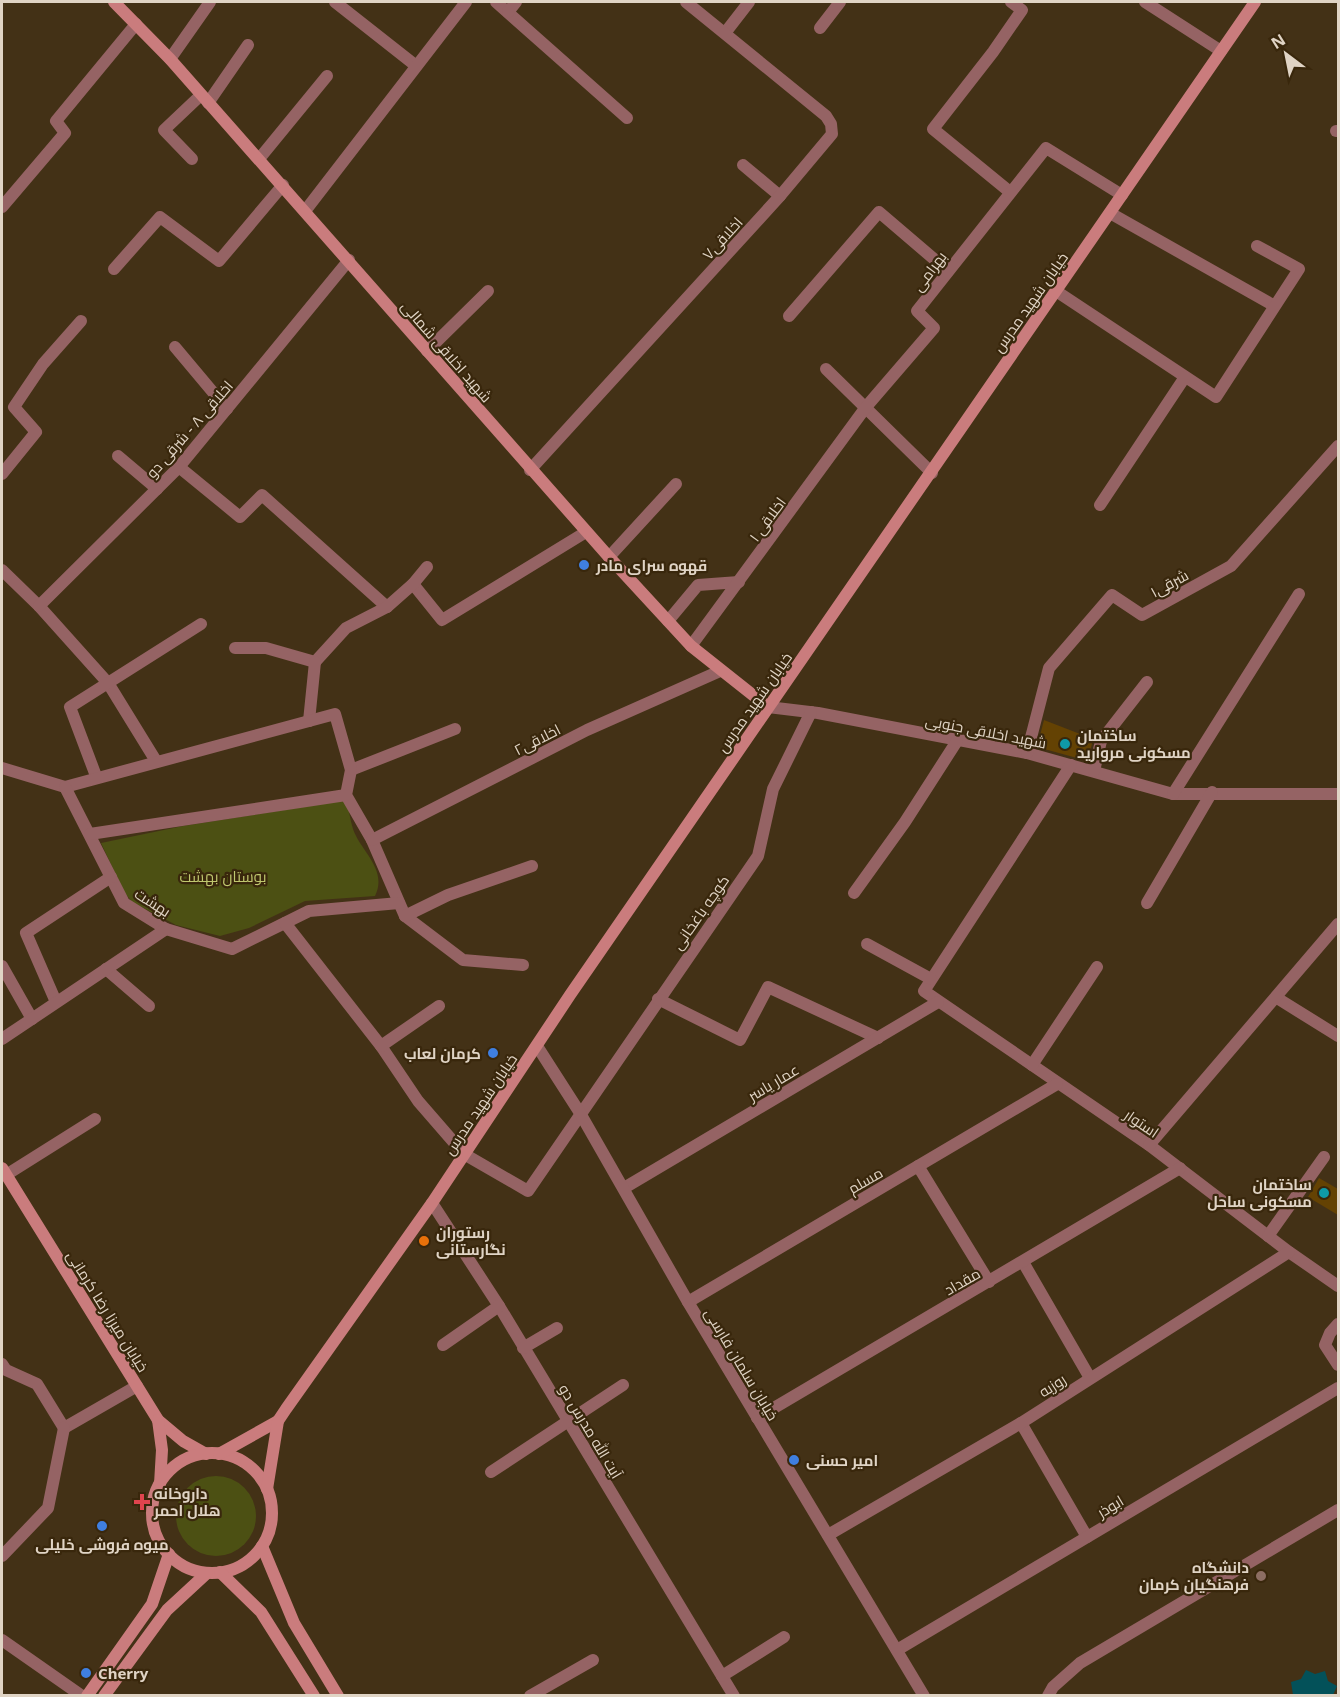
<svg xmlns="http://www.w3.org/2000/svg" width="1340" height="1697" viewBox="0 0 1340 1697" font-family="'Noto Sans',Cairo,sans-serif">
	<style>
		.green { fill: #4c5013 }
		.water { fill: #035159 }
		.building { fill: #644203 }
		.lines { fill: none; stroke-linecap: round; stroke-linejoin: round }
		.minor { stroke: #956364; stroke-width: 12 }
		.tertiary { stroke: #956364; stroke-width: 12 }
		.secondary { stroke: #ca7c7d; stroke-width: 12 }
		.shop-dot { fill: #3f7fe0; stroke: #39270c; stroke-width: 2 }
		.culture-dot { fill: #0f9aa8; stroke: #39270c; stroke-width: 2 }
		.food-dot { fill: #e8710a; stroke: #39270c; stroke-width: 2 }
		.health-dot { fill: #e0444e; stroke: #39270c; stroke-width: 2 }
		.education-dot { fill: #8d6e63; stroke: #39270c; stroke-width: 2 }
		.labels { text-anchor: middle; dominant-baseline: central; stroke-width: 4.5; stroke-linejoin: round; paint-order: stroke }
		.street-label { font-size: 15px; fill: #e0d4c5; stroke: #39270c }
		.poi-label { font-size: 15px; font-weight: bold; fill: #e0d4c5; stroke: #39270c; text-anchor: start }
		.park-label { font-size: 15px; fill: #c0c86f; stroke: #39270c }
	</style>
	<rect width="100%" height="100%" fill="#433116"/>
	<g class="green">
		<path d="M 347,800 C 349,810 350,820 353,829 C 361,852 388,869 375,896 L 305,901 L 249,928 L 220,936 L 176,925 L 132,902 L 124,892 L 101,843 L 183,826 Z"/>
		<circle cx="216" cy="1516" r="40"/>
	</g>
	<polygon class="water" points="1306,1670 1315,1674 1325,1671 1328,1681 1337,1686 1333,1695 1293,1695 1291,1682 1301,1679"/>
	<g class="building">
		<polygon points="1044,720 1093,739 1088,761 1037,747"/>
		<polygon points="1319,1178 1338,1189 1338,1215 1308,1197"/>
	</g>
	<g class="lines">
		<g class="minor">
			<polyline points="335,2 415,65"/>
			<polyline points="496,2 627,118"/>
			<polyline points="1145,2 1221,51"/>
			<polyline points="508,12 516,2"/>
			<polyline points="820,28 840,2"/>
			<polyline points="725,33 749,2"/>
			<polyline points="170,59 210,2"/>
			<polyline points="208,103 248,45"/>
			<polyline points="1336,131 1338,131"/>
			<polyline points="192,159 164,130 201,95"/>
			<polyline points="259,159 327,76"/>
			<polyline points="743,165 780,196"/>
			<polyline points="1010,192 933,129 993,52 1022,10 1011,2"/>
			<polyline points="2,207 65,133 56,121 136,24"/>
			<polyline points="305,211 466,2"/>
			<polyline points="1110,213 1273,305"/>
			<polyline points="114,269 160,217 219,261 283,185"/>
			<polyline points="1056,291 1216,397 1299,269 1257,246"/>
			<polyline points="789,316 879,212 948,271"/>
			<polyline points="175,347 227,409"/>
			<polyline points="427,351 488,291"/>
			<polyline points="826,369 932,473"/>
			<polyline points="118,456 157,489"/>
			<polyline points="179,467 240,517 262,495 387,607"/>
			<polyline points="530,470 780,196 832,134 831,124 826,116 686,2"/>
			<polyline points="2,474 36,432 14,407 43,364 81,321"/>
			<polyline points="1100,505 1185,377"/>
			<polyline points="609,557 676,484"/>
			<polyline points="2,570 39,606 108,683 156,761"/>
			<polyline points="413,584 442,620 586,532"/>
			<polyline points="39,606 179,467 349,260"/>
			<polyline points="668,621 698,585 739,582"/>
			<polyline points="691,646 866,407 934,328 917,311 1046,148 1122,195"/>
			<polyline points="235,648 266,648 315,662 346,628 387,607 413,584 427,567"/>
			<polyline points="768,707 818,713 1027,753 1173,794 1338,794"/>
			<polyline points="309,721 315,662"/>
			<polyline points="1027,753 1049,668 1112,595 1142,615 1231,566 1338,446"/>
			<polyline points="1071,765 924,991 1149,1145 1289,1252 1338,1286"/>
			<polyline points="2,768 65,787"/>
			<polyline points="351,770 455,729"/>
			<polyline points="1094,771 1101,741 1147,682"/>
			<polyline points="96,776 70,707 201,624"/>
			<polyline points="65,787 335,714 351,770 346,795 372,840 405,916 463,960 523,965"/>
			<polyline points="65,787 124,903 166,929 232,949 309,911 399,903"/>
			<polyline points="1173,794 1299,594"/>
			<polyline points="90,834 346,795"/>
			<polyline points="372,840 587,730 720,671"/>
			<polyline points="854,893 905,822 957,741"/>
			<polyline points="1147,903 1212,792"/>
			<polyline points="405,916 448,895 532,866"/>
			<polyline points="285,923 381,1046 418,1101 464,1154 528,1191 758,856 773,789 811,712"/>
			<polyline points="867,944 931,979"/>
			<polyline points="2,966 32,1019"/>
			<polyline points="106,969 149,1006"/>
			<polyline points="1277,998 1338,1036"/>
			<polyline points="658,999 740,1040 768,987 878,1038"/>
			<polyline points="56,1002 26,933 111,877"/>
			<polyline points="2,1039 166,929"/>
			<polyline points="381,1046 439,1006"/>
			<polyline points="1032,1065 1097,967"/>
			<polyline points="1149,1145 1338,924"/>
			<polyline points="918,1166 989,1282"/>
			<polyline points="6,1175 95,1119"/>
			<polyline points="624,1188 938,1002"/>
			<polyline points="432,1203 499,1306 734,1696"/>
			<polyline points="1268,1236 1324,1157"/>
			<polyline points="1023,1262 1090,1378"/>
			<polyline points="688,1302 1057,1084"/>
			<polyline points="1338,1324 1330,1333 1325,1345 1338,1365"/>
			<polyline points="443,1345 499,1306"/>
			<polyline points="523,1348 557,1328"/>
			<polyline points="2,1364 6,1370 37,1384 64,1428"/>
			<polyline points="757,1418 1180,1168"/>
			<polyline points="1021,1423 1087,1537"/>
			<polyline points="64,1428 137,1386"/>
			<polyline points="491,1472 623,1385"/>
			<polyline points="828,1535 1021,1423 1289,1252"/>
			<polyline points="2,1556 48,1508 64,1428"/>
			<polyline points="2,1640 82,1696"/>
			<polyline points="897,1650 1338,1388"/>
			<polyline points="722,1676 784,1637"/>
			<polyline points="530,1696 593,1660"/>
			<polyline points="1048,1696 1053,1687 1080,1663 1338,1510"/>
		</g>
		<polyline class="tertiary" points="537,1046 580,1113 688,1302 924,1696"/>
		<g class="secondary">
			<polyline points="114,2 170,59 609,557 691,646 768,707"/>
			<polyline points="2,1168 158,1420 183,1441 206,1454"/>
			<polyline points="158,1420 162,1450 160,1484"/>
			<circle cx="212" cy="1513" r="60"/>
			<polyline points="219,1454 278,1421"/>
			<polyline points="267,1489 278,1421 286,1409 432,1203 570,995 1255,2"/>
			<polyline points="262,1546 294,1623 338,1696"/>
			<polyline points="220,1572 261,1612 314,1696"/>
			<polyline points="87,1696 152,1604 169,1554"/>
			<polyline points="104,1696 167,1610 207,1573"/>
		</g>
	</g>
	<g class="shop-dot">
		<circle cx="584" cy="565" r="6"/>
		<circle cx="493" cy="1053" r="6"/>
		<circle cx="794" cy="1460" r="6"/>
		<circle cx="102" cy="1526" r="6"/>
		<circle cx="86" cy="1673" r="6"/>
	</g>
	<g class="culture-dot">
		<circle cx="1065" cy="744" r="6"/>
		<circle cx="1324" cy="1193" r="6"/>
	</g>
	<circle class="food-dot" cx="424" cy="1241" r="6"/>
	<path class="health-dot" d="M139 1493h6v6h6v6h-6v6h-6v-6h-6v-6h6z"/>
	<circle class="education-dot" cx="1261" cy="1576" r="6"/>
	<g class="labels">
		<g class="street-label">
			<text transform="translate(722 238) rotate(-48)">اخلاقی۷</text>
			<text transform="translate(929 271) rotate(-53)">بهرامی</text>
			<text transform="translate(1030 302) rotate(-55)">خیابان شهید مدرس</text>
			<text transform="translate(447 351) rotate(49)">شهید اخلاقی شمالی</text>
			<text transform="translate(189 429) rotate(-49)">اخلاقی ۸ - شرقی دو</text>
			<text transform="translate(767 519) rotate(-54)">اخلاقی ۱</text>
			<text transform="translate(1169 583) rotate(-29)">شرقی۱</text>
			<text transform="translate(754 702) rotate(-55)">خیابان شهید مدرس</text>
			<text transform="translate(986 731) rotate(11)">شهید اخلاقی جنوبی</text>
			<text transform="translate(537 739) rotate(-27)">اخلاقی۲</text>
			<text transform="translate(153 902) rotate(33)">بهشت</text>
			<text transform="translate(700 912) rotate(-55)">کوچه باغخانی</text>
			<text transform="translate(773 1082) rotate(-31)">عمار یاسر</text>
			<text transform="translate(480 1104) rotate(-56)">خیابان شهید مدرس</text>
			<text transform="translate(1142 1123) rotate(34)">استوار</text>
			<text transform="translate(865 1180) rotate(-30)">مسلم</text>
			<text transform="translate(962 1281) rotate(-30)">مقداد</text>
			<text transform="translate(108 1311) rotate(58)">خیابان میرزا رضا کرمانی</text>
			<text transform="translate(742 1364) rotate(59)">خیابان سلمان فارسی</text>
			<text transform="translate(1052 1385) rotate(-33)">روزبه</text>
			<text transform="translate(591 1431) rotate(59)">آیت الله مدرس دو</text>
			<text transform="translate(1110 1506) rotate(-31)">ابوذر</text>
		</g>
		<g class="poi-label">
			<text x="596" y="565">قهوه سرای مادر</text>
			<text x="1077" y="735">ساختمان<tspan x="1077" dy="17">مسکونی مروارید</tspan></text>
			<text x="481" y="1053" text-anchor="end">کرمان لعاب</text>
			<text x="1312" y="1184" text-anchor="end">ساختمان<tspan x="1312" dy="17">مسکونی ساحل</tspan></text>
			<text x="436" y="1232">رستوران<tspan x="436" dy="17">نگارستانی</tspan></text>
			<text x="806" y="1460">امیر حسنی</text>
			<text x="154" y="1493">داروخانه<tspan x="154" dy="17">هلال احمر</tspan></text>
			<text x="102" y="1544" text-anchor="middle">میوه فروشی خلیلی</text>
			<text x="1249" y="1567" text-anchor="end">دانشگاه<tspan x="1249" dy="17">فرهنگیان کرمان</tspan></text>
			<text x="98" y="1673">Cherry</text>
		</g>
		<g class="park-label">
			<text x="223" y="876">بوستان بهشت</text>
		</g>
	</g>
	<rect width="1340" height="1697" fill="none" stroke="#e0d4c5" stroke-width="6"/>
	<g transform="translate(1286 54) rotate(328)" stroke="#39270c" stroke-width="4.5" paint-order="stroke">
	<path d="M0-4.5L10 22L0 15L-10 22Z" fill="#e0d4c5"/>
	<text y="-9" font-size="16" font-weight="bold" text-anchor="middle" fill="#e0d4c5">N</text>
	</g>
</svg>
